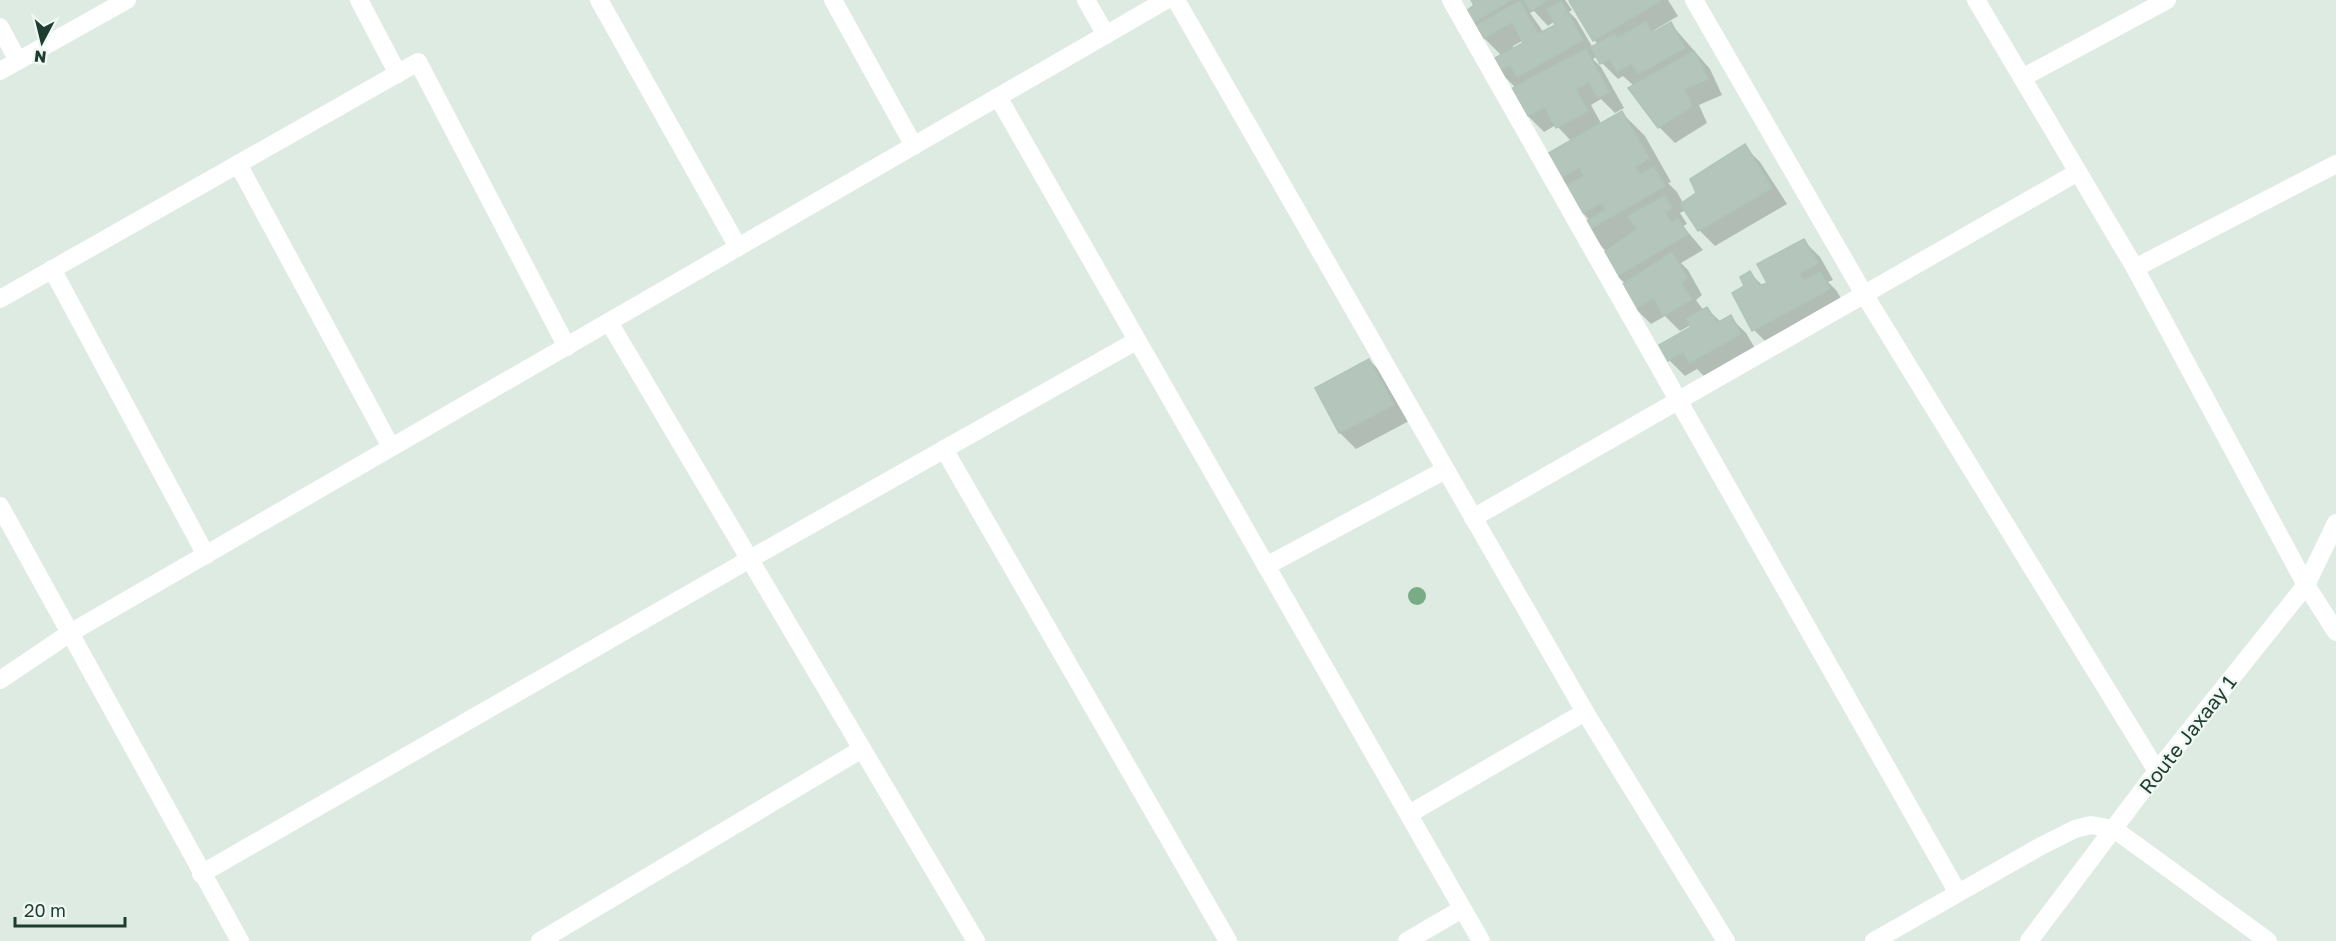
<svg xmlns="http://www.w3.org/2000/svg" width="2336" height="941" viewBox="0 0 2336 941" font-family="'Golos Text',sans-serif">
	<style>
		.shadow { fill: #0003; fill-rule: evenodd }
		.building { fill: #b4c6bc; stroke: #b0c5b9; stroke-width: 1.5 }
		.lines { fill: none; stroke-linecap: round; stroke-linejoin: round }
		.minor { stroke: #fff; stroke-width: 18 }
		.tree { fill: #79ab85 }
		.labels { text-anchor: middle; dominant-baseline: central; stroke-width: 4.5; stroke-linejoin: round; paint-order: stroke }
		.street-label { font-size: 20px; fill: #1e3c30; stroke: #eff8f2 }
	</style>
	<rect width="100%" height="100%" fill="#deebe3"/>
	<g class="shadow">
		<path d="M 1473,0 L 1565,0 L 1572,10 L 1569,12 L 1576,19 L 1593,48 L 1599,45 L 1594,40 L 1573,0 L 1668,0 L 1678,16 L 1653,31 L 1655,33 L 1671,24 L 1710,69 L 1722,95 L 1699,105 L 1707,123 L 1675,143 L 1659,127 L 1634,86 L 1623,76 L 1618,79 L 1602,63 L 1598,56 L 1593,59 L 1601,67 L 1624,108 L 1615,113 L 1601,99 L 1591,105 L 1602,125 L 1622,113 L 1645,136 L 1671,182 L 1668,183 L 1677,192 L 1683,203 L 1698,193 L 1744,146 L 1760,162 L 1787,204 L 1715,246 L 1699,230 L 1686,210 L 1680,213 L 1687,224 L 1683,226 L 1703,250 L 1681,263 L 1688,270 L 1702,295 L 1696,300 L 1704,311 L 1707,309 L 1721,322 L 1730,317 L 1746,333 L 1756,350 L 1706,378 L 1697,369 L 1685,376 L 1669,360 L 1693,328 L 1691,325 L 1680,331 L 1665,316 L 1651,324 L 1635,308 L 1626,284 L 1617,276 L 1607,252 L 1586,231 L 1590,221 L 1583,213 L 1568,186 L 1560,178 L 1572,142 L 1556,125 L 1544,132 L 1528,116 L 1516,88 L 1499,71 L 1502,56 L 1484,38 L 1474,23 L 1476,6 ZM 1534,11 L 1548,26 L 1555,21 L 1557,25 L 1544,33 L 1530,13 ZM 1524,40 L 1525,43 L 1514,49 L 1513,46 Z"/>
		<polygon points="1804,241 1820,257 1833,280 1828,282 1836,290 1845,305 1770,346 1754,330 1746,287 1750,273 1763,286 1769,283"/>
		<polygon points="1369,360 1385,376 1409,421 1356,449 1340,433 1317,388"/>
	</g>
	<g class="building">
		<polygon points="1471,0 1511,0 1472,24 1465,12 1474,5"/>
		<polygon points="1524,0 1547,0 1531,11"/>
		<polygon points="1571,0 1662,0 1593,41 1569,1"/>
		<polygon points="1520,1 1538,34 1555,25 1547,9 1561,1 1583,40 1517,77 1510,65 1497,72 1491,60 1523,43 1512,22 1483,39 1475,26"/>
		<polygon points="1646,22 1652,33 1671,22 1685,48 1638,74 1632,63 1617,72 1610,59 1600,64 1591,47 1615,34 1617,38"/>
		<polygon points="1586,49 1609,92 1598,98 1589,82 1576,89 1588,111 1556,128 1545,107 1526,117 1511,89"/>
		<polygon points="1694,51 1708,79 1684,89 1692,106 1658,128 1628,88"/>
		<polygon points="1622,111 1649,158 1635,167 1640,174 1654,167 1665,186 1585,232 1581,224 1606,210 1602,203 1581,214 1565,186 1584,176 1579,167 1559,179 1545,155"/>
		<polygon points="1745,144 1772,188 1698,231 1680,204 1696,193 1690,179"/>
		<polygon points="1665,196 1672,208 1665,212 1671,223 1678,219 1688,234 1616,277 1603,253 1637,229 1628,216"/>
		<polygon points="1804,239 1818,263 1799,273 1804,281 1820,272 1830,289 1752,331 1732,293 1744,286 1740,277 1750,271 1759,286 1767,283 1757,264"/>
		<polygon points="1672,252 1687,278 1681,284 1692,299 1663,316 1654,298 1634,309 1620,286"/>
		<polygon points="1707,307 1717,323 1731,315 1741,334 1689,363 1683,352 1668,361 1659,345 1691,327 1686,319"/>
		<polygon points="1369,359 1394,405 1339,433 1315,388"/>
	</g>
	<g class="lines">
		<g class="minor">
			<polyline points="359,0 398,74"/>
			<polyline points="599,0 738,247"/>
			<polyline points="833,0 914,146"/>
			<polyline points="1086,0 1106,35"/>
			<polyline points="1176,0 1585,712 1726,941"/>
			<polyline points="1451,0 1958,893"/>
			<polyline points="1694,0 1864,294 2157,771"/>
			<polyline points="1976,0 2135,268 2306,585 2336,632"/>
			<polyline points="0,27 18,61"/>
			<polyline points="0,71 127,0"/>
			<polyline points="2022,78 2167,0"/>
			<polyline points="998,97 1481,941"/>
			<polyline points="238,164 391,447"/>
			<polyline points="2135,268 2336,164"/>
			<polyline points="52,269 206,555"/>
			<polyline points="0,299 418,62 567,347"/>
			<polyline points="609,322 976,941"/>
			<polyline points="944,449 1228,941"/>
			<polyline points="0,506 240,941"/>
			<polyline points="1473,518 2078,172"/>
			<polyline points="1266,566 1445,470"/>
			<polyline points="0,680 70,633 1166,0"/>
			<polyline points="1409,814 1585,712"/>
			<polyline points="201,874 750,559 1136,341"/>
			<polyline points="540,941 862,749"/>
			<polyline points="1407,941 1462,909"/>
			<polyline points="1874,941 2041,846 2075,829 2091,825 2114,829 2268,941"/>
			<polyline points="2029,941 2157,771 2306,585 2336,523"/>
		</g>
	</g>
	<circle class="tree" cx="1417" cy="596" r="9"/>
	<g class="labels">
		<g class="street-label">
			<text transform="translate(2187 734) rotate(-52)">Route Jaxaay 1</text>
		</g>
	</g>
	<g transform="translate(42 42) rotate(187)" stroke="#eff8f2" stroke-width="4.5" paint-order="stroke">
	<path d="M0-4.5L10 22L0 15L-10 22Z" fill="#1e3c30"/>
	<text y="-9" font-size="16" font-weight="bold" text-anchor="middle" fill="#1e3c30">N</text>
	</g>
	<path d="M15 917v9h110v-9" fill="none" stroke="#1e3c30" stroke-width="3"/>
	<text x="24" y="917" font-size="18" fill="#1e3c30" stroke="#eff8f2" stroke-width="4.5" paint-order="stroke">20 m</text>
</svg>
